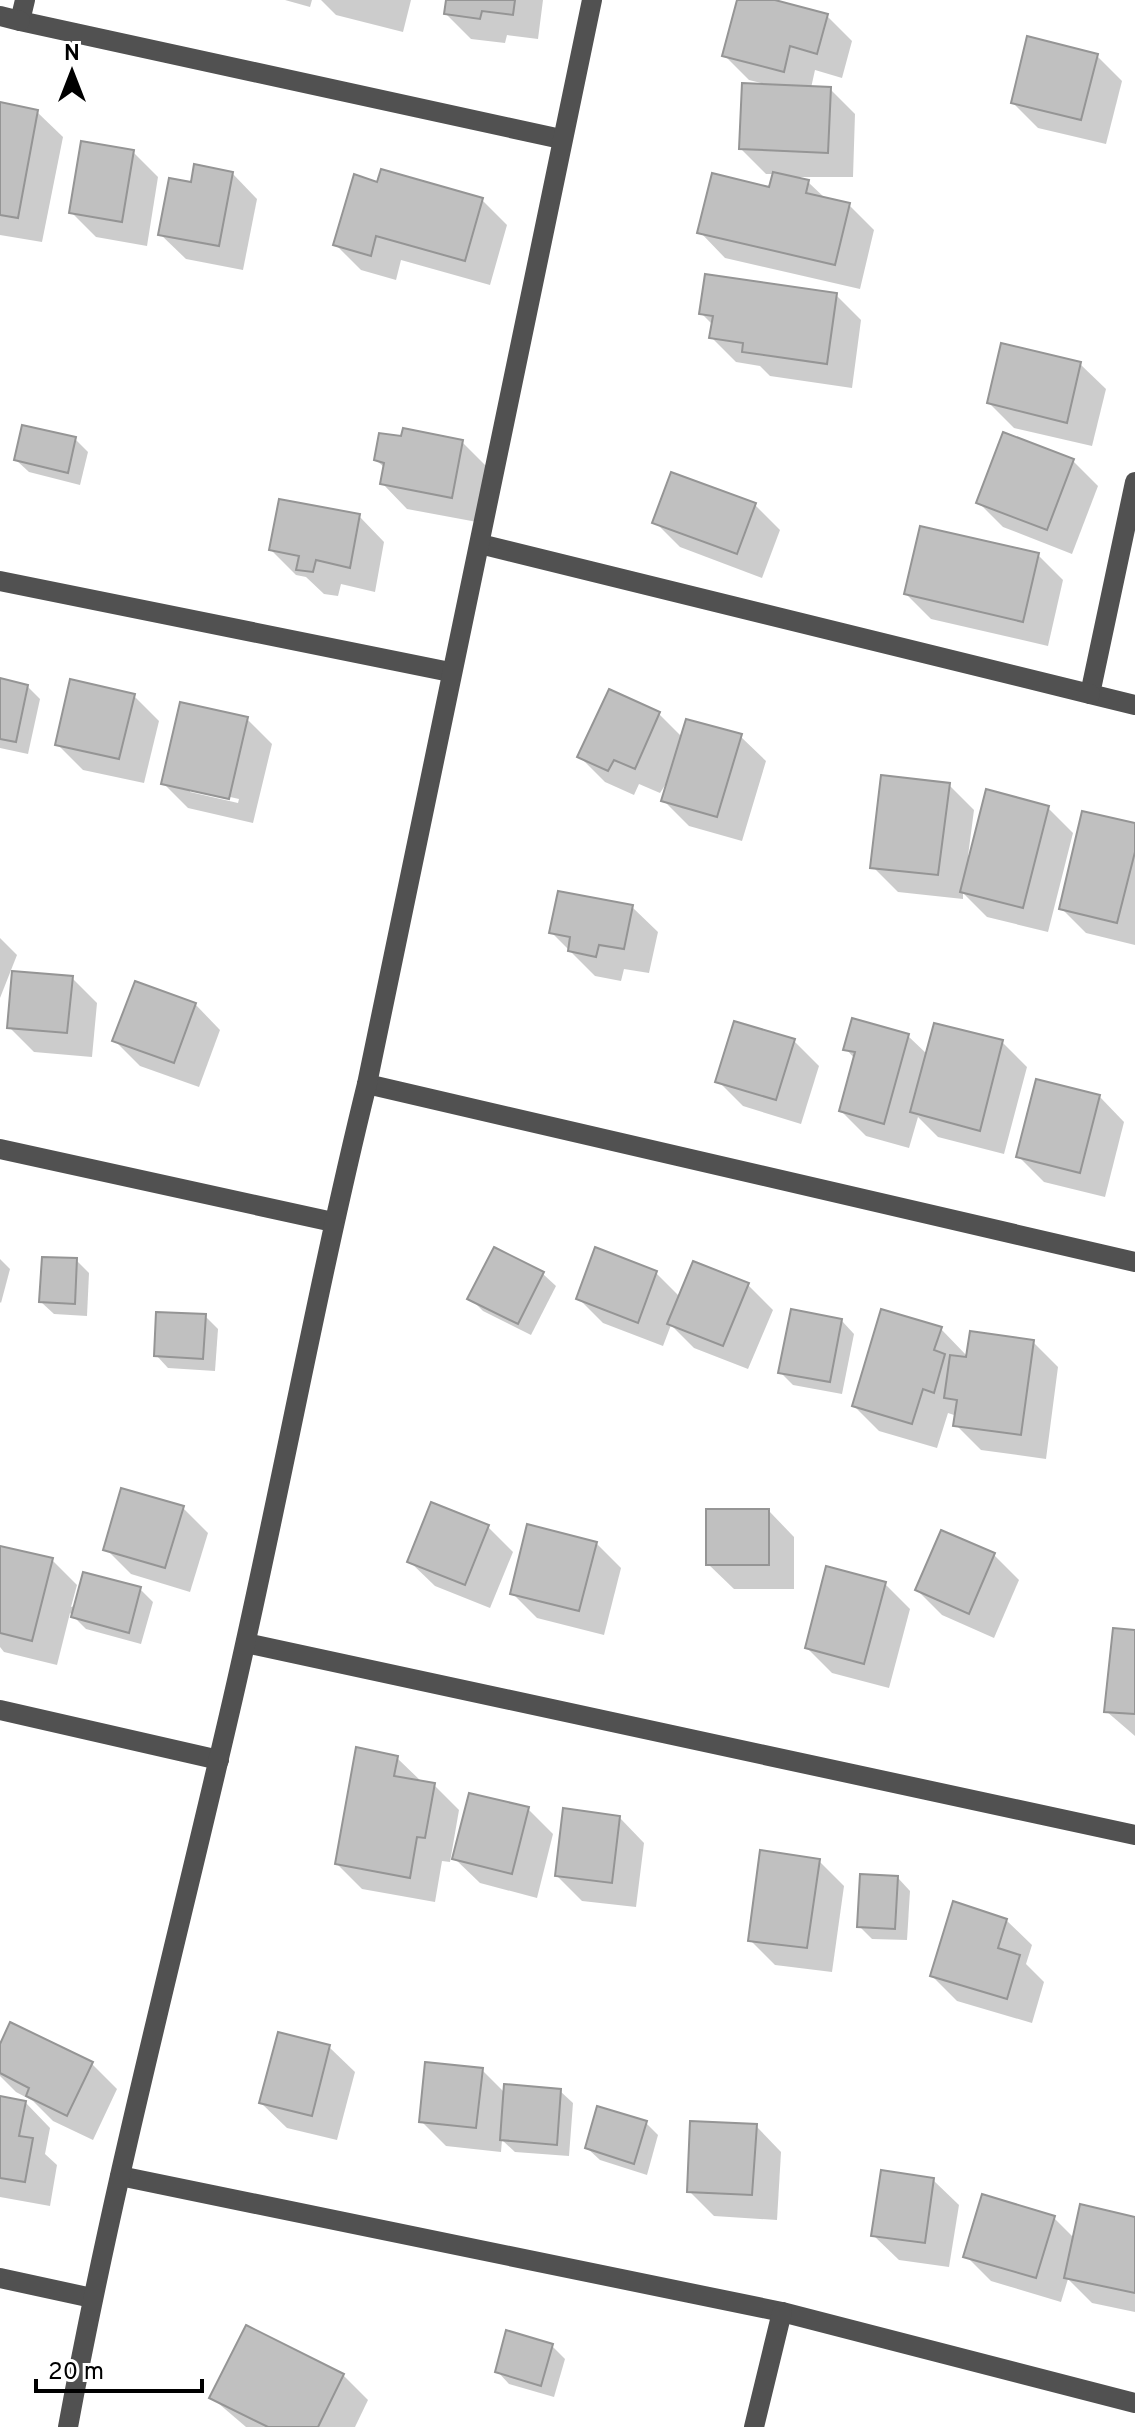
<svg xmlns="http://www.w3.org/2000/svg" width="1135" height="2427" viewBox="0 0 1135 2427" font-family="Overpass,sans-serif">
	<style>
		.shadow { fill: #0003; fill-rule: evenodd }
		.building { fill: #c0c0c0; stroke: #959595; stroke-width: 2 }
		.lines { fill: none; stroke-linecap: round; stroke-linejoin: round }
		.minor { stroke: #515151; stroke-width: 20 }
	</style>
	<rect width="100%" height="100%" fill="#fff"/>
	<g class="shadow">
		<polygon points="285,0 312,0 310,7"/>
		<polygon points="321,0 411,0 403,32 336,15"/>
		<polygon points="448,0 543,0 538,39 507,35 505,43 471,39 446,14"/>
		<polygon points="739,0 768,0 827,16 852,41 842,78 815,70 811,88 830,89 855,114 853,177 787,177 808,182 826,199 849,205 874,230 860,289 725,258 700,232 771,190 774,174 766,174 741,149 765,84 749,80 724,55"/>
		<polygon points="1097,56 1122,81 1106,144 1038,128 1013,103"/>
		<polygon points="0,104 37,112 63,137 42,242 0,235"/>
		<polygon points="133,152 158,177 147,246 96,237 71,212"/>
		<polygon points="232,173 257,199 243,270 186,259 160,234 192,184"/>
		<polygon points="379,184 482,200 507,225 490,285 401,260 396,280 361,270 335,244"/>
		<polygon points="836,295 861,320 852,388 770,376 760,366 736,362 711,337 713,325 701,313"/>
		<polygon points="1080,364 1106,389 1092,446 1014,428 989,403"/>
		<polygon points="75,439 88,452 80,485 29,472 16,460"/>
		<polygon points="462,442 487,467 477,522 407,509 382,483 385,468 376,460"/>
		<polygon points="1073,461 1098,486 1072,554 1003,527 978,502"/>
		<polygon points="755,505 780,530 762,578 680,547 655,522"/>
		<polygon points="359,516 384,542 375,592 341,584 338,596 324,594 306,577 296,575 271,550"/>
		<polygon points="1038,555 1063,580 1048,646 931,619 906,594"/>
		<polygon points="0,680 27,686 40,699 28,754 0,748"/>
		<polygon points="610,692 659,714 682,737 740,736 766,761 742,841 689,826 664,801 671,776 660,793 639,784 634,795 605,782 580,757"/>
		<polygon points="134,696 159,721 144,783 83,770 58,745"/>
		<path d="M 247,719 L 272,744 L 253,823 L 188,808 L 163,783 ZM 190,788 L 239,799 L 238,803 L 190,792 Z"/>
		<polygon points="949,785 974,810 968,856 1048,808 1073,833 1048,932 987,917 963,893 963,899 898,892 873,867"/>
		<polygon points="1135,825 1135,945 1086,933 1061,908"/>
		<polygon points="632,907 658,932 649,973 624,969 621,981 595,976 551,932"/>
		<polygon points="0,938 17,955 0,998"/>
		<polygon points="72,978 97,1003 92,1057 34,1052 9,1027"/>
		<polygon points="195,1004 220,1030 199,1087 140,1066 115,1041"/>
		<polygon points="908,1036 928,1055 1002,1042 1027,1067 1004,1154 938,1137 918,1117 909,1148 866,1136 841,1111 855,1059 846,1049"/>
		<polygon points="794,1041 819,1066 801,1124 743,1106 718,1081"/>
		<polygon points="1099,1096 1124,1122 1105,1197 1044,1182 1019,1157"/>
		<polygon points="0,1259 10,1269 1,1303 0,1302"/>
		<polygon points="76,1260 89,1273 87,1316 54,1314 41,1302"/>
		<polygon points="656,1273 680,1297 748,1285 773,1310 748,1369 694,1348 671,1325 663,1346 603,1323 578,1298"/>
		<polygon points="543,1274 556,1286 531,1335 483,1311 470,1298"/>
		<polygon points="205,1316 218,1329 215,1371 168,1368 156,1355"/>
		<polygon points="842,1321 854,1334 842,1394 793,1385 781,1373"/>
		<polygon points="941,1329 968,1357 1033,1342 1058,1367 1046,1459 981,1450 956,1425 957,1416 948,1413 937,1448 879,1431 854,1406"/>
		<polygon points="182,1507 208,1533 190,1592 131,1574 106,1549"/>
		<polygon points="769,1511 794,1537 794,1589 734,1589 708,1564"/>
		<polygon points="488,1527 513,1552 490,1608 435,1586 409,1561"/>
		<polygon points="596,1543 621,1568 604,1635 537,1618 512,1593"/>
		<polygon points="0,1548 52,1560 77,1585 71,1607 140,1589 153,1602 141,1644 86,1629 70,1613 57,1665 4,1652 0,1647"/>
		<polygon points="994,1555 1019,1580 994,1638 942,1615 917,1590"/>
		<polygon points="885,1584 910,1609 889,1688 832,1673 807,1648"/>
		<polygon points="1135,1632 1135,1736 1106,1711"/>
		<polygon points="397,1758 423,1783 434,1785 459,1810 450,1862 442,1861 435,1902 362,1889 337,1864"/>
		<polygon points="528,1809 553,1834 537,1898 480,1883 454,1858"/>
		<polygon points="619,1817 644,1843 636,1907 582,1901 557,1876"/>
		<polygon points="819,1861 844,1886 832,1972 775,1965 750,1940"/>
		<polygon points="898,1878 910,1891 907,1940 872,1939 859,1926"/>
		<polygon points="1006,1920 1032,1945 1026,1964 1044,1982 1032,2023 957,2001 932,1976"/>
		<polygon points="329,2047 355,2072 337,2140 287,2128 261,2103"/>
		<polygon points="0,2049 92,2064 117,2089 93,2140 53,2121 33,2101 16,2092 0,2076"/>
		<polygon points="482,2070 506,2094 560,2091 573,2103 569,2156 515,2152 502,2140 501,2152 446,2146 421,2121"/>
		<polygon points="0,2098 25,2102 50,2128 45,2154 57,2165 50,2206 0,2197"/>
		<polygon points="646,2123 658,2135 647,2175 600,2160 587,2148"/>
		<polygon points="756,2126 781,2152 777,2220 714,2216 689,2191"/>
		<polygon points="933,2180 959,2205 949,2267 899,2260 873,2235"/>
		<polygon points="1054,2218 1075,2239 1135,2219 1135,2312 1092,2303 1068,2279 1061,2302 991,2281 966,2256"/>
		<polygon points="552,2346 565,2359 554,2397 509,2384 497,2371"/>
		<polygon points="343,2375 368,2400 355,2427 246,2427 211,2397"/>
	</g>
	<g class="building">
		<polygon points="446,0 515,0 513,15 482,11 480,19 444,14"/>
		<polygon points="737,0 775,0 828,14 817,54 790,46 784,72 722,56"/>
		<polygon points="1027,36 1098,54 1081,120 1011,103"/>
		<polygon points="742,83 831,87 828,153 739,149"/>
		<polygon points="0,102 38,110 18,218 0,215"/>
		<polygon points="81,141 134,150 122,222 69,213"/>
		<polygon points="194,164 233,172 219,246 158,235 169,178 191,182"/>
		<polygon points="381,169 483,198 465,261 376,236 371,256 333,245 354,174 377,182"/>
		<polygon points="773,172 809,180 806,193 850,203 835,265 697,233 712,173 769,187"/>
		<polygon points="705,274 837,293 827,364 742,352 743,343 709,338 713,316 699,314"/>
		<polygon points="1001,343 1081,362 1067,423 987,403"/>
		<polygon points="22,425 76,437 68,473 14,460"/>
		<polygon points="403,428 463,440 452,498 380,484 384,463 374,460 379,433 401,436"/>
		<polygon points="1003,432 1074,459 1047,530 976,503"/>
		<polygon points="671,472 756,503 737,554 652,523"/>
		<polygon points="279,499 360,514 350,568 316,560 313,572 296,570 299,556 269,550"/>
		<polygon points="920,526 1039,553 1023,622 904,594"/>
		<polygon points="0,678 28,685 16,742 0,739"/>
		<polygon points="70,679 135,694 119,759 55,745"/>
		<polygon points="609,689 660,712 635,769 614,760 608,771 577,757"/>
		<polygon points="180,702 248,717 229,799 161,784"/>
		<polygon points="686,719 742,734 717,817 661,801"/>
		<polygon points="881,775 950,783 938,875 870,868"/>
		<polygon points="986,789 1049,806 1023,908 960,892"/>
		<polygon points="1082,811 1135,823 1135,852 1117,923 1059,909"/>
		<polygon points="558,891 633,905 624,949 599,945 596,957 568,951 570,937 549,933"/>
		<polygon points="12,971 73,976 67,1033 7,1028"/>
		<polygon points="135,981 196,1003 174,1063 112,1041"/>
		<polygon points="852,1018 909,1034 884,1124 839,1111 855,1052 843,1050"/>
		<polygon points="734,1021 795,1039 776,1100 715,1082"/>
		<polygon points="934,1023 1003,1040 980,1131 910,1112"/>
		<polygon points="1036,1079 1100,1095 1080,1173 1016,1157"/>
		<polygon points="494,1247 544,1272 518,1324 467,1299"/>
		<polygon points="595,1247 657,1271 638,1323 576,1299"/>
		<polygon points="42,1257 77,1258 75,1304 39,1302"/>
		<polygon points="693,1261 749,1283 723,1346 667,1324"/>
		<polygon points="791,1309 842,1319 830,1382 778,1373"/>
		<polygon points="881,1309 942,1327 934,1350 945,1354 934,1393 923,1389 912,1424 852,1406"/>
		<polygon points="156,1312 206,1314 203,1359 154,1356"/>
		<polygon points="970,1331 1034,1340 1021,1435 953,1426 957,1400 944,1398 950,1355 966,1357"/>
		<polygon points="121,1488 184,1506 165,1568 103,1550"/>
		<polygon points="431,1502 489,1525 465,1585 407,1562"/>
		<rect x="706" y="1509" width="63" height="56"/>
		<polygon points="527,1524 597,1542 579,1611 510,1594"/>
		<polygon points="941,1530 995,1553 969,1614 915,1590"/>
		<polygon points="0,1546 53,1558 32,1641 0,1633"/>
		<polygon points="826,1566 886,1582 864,1664 805,1648"/>
		<polygon points="83,1572 141,1587 129,1633 71,1617"/>
		<polygon points="1113,1628 1135,1630 1135,1714 1104,1712"/>
		<polygon points="356,1747 398,1756 394,1776 435,1783 425,1838 417,1837 410,1878 335,1864"/>
		<polygon points="469,1793 529,1807 512,1874 452,1859"/>
		<polygon points="563,1808 620,1816 612,1883 555,1876"/>
		<polygon points="760,1850 820,1859 807,1948 748,1941"/>
		<polygon points="860,1874 898,1876 895,1929 857,1927"/>
		<polygon points="953,1901 1007,1919 998,1948 1020,1955 1007,1999 930,1976"/>
		<polygon points="10,2022 93,2062 67,2116 26,2096 29,2088 0,2073 0,2044"/>
		<polygon points="278,2032 330,2045 312,2116 259,2103"/>
		<polygon points="425,2062 483,2068 476,2128 419,2122"/>
		<polygon points="504,2084 561,2089 557,2145 500,2140"/>
		<polygon points="0,2096 26,2101 19,2136 33,2138 25,2182 0,2178"/>
		<polygon points="597,2106 647,2121 634,2164 585,2148"/>
		<polygon points="690,2121 757,2124 752,2195 687,2192"/>
		<polygon points="881,2170 934,2178 925,2243 871,2236"/>
		<polygon points="982,2194 1055,2216 1036,2278 963,2257"/>
		<polygon points="1080,2204 1135,2217 1135,2293 1064,2278"/>
		<polygon points="246,2325 344,2374 318,2427 268,2427 209,2398"/>
		<polygon points="506,2330 553,2344 541,2386 495,2372"/>
	</g>
	<g class="lines">
		<g class="minor">
			<polyline points="25,0 20,21 561,139"/>
			<polyline points="0,16 20,21"/>
			<polyline points="1135,482 1090,694 1135,705"/>
			<polyline points="480,544 1090,694"/>
			<polyline points="0,581 450,672"/>
			<polyline points="367,1084 1135,1262"/>
			<polyline points="0,1149 333,1222"/>
			<polyline points="246,1643 1135,1835"/>
			<polyline points="0,1710 219,1760"/>
			<polyline points="120,2176 782,2312 1135,2403"/>
			<polyline points="0,2278 92,2298"/>
			<path d="M 68,2427 C 113,2182 177,1941 233,1698 C 280,1494 317,1287 367,1084 L 592,0"/>
			<polyline points="754,2427 782,2312"/>
		</g>
	</g>
	<g transform="translate(72 72)" stroke="#ffffff" stroke-width="6" paint-order="stroke">
	<path d="M0-6L14 30L0 20L-14 30Z" fill="#000000"/>
	<text y="-12" font-size="22" font-weight="bold" text-anchor="middle" fill="#000000">N</text>
	</g>
	<path d="M36 2379v12h166v-12" fill="none" stroke="#000000" stroke-width="4"/>
	<text x="48" y="2379" font-size="24" fill="#000000" stroke="#ffffff" stroke-width="6" paint-order="stroke">20 m</text>
</svg>
